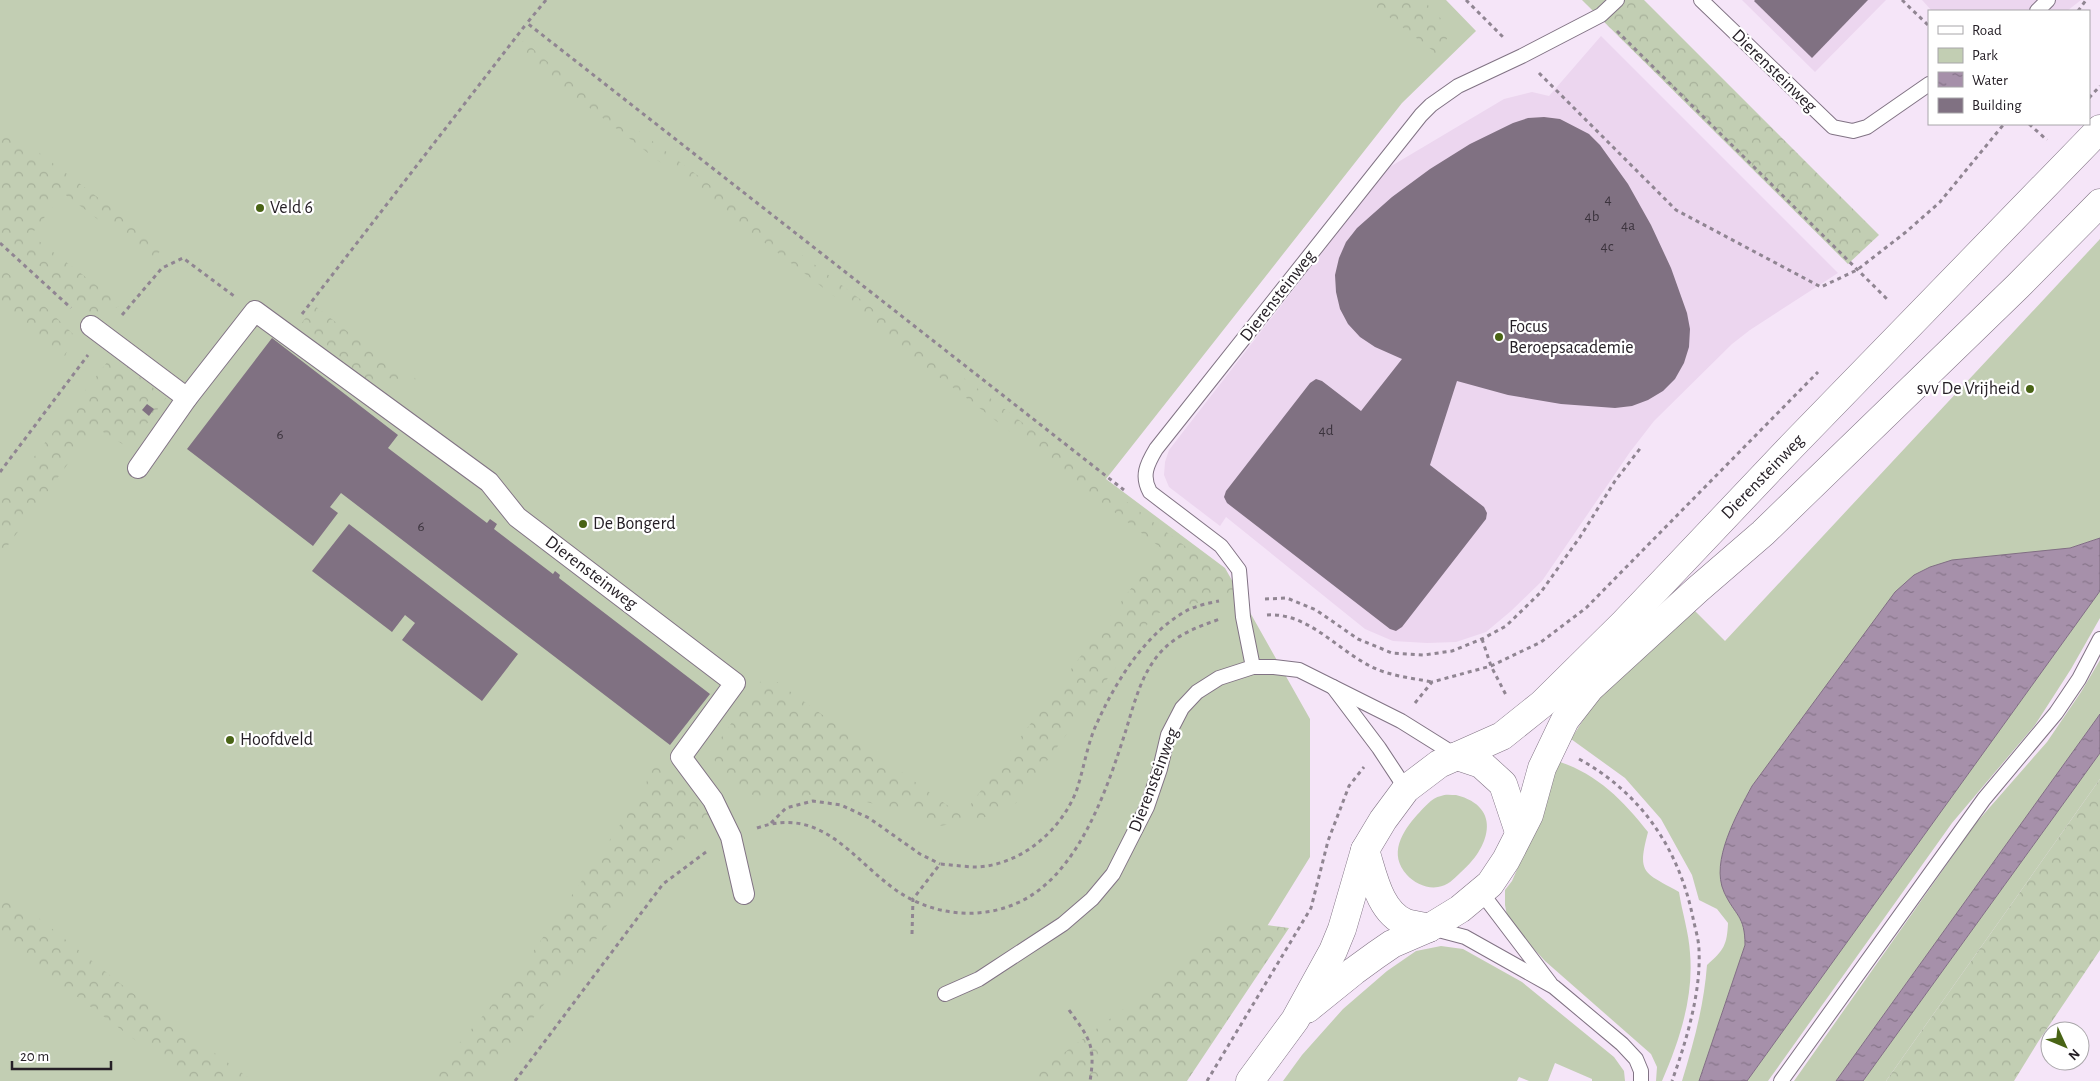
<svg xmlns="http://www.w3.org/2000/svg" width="2100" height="1081" viewBox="0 0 2100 1081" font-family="'Alegreya Sans',sans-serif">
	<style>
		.built { fill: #ecd6ef }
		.green { fill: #c2ceb3 }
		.forest { fill: url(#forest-crowns) }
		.water { fill: url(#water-ripples); stroke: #806e83 }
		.building { fill: #807182 }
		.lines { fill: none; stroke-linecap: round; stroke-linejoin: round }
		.service-casing { stroke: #817384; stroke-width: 16 }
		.pedestrian-casing { stroke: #817384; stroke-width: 22 }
		.secondary-casing { stroke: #817384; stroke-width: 29 }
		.path { stroke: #908592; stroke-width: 3; stroke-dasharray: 4 4; stroke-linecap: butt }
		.service { stroke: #fff; stroke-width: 14 }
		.pedestrian { stroke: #fff; stroke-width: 20 }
		.secondary { stroke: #fff; stroke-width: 28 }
		.poi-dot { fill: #496415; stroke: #fff; stroke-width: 2 }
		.labels { text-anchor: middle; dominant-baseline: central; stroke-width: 4.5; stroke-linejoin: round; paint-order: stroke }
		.number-label { font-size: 15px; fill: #3c343e }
		.street-label { font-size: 18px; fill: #262027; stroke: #fff }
		.poi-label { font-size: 18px; fill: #262027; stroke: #fff; text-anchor: start }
	</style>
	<defs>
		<pattern id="forest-crowns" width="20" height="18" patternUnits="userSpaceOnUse" patternTransform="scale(1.25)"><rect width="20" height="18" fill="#c2ceb3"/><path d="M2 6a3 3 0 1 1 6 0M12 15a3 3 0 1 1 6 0" fill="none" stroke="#a7b19a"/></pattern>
		<pattern id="water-ripples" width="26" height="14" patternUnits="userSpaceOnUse" patternTransform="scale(1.25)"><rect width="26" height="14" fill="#a690aa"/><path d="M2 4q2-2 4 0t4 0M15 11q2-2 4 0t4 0" fill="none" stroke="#87758a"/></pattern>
	</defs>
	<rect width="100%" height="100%" fill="#f5e5f8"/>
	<g class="built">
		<polygon points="1742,0 1886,0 1815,72"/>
		<polygon points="1922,0 2081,0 2067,11 1932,11"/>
		<polygon points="1601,36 1838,273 1750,330 1732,344 1654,421 1630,452 1542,581 1511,611 1486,632 1456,642 1427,643 1393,641 1365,629 1226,517 1220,526 1169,487 1164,475 1165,462 1169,450 1388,168 1504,99 1532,92 1549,96"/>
	</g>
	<g class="green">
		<polygon points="0,0 1446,0 1476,31 1402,103 1106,479 1225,568 1310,719 1310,857 1171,1081 0,1081"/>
		<path d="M 2100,239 L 2100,538 L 2070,548 L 1930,567 L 1914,575 L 1895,593 L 1752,786 C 1737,814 1710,861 1724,892 C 1735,916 1745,915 1745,945 L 1699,1081 L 1682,1081 C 1694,1042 1704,1005 1707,965 C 1724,950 1727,945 1728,923 L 1717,909 L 1699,900 L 1692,875 L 1661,819 L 1625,778 L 1571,739 L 1605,686 L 1694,610 L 1725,641 Z"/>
		<polygon points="2100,591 2100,618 2071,669 2035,725 1952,823 1768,1081 1747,1081"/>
		<polygon points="2100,660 2100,714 1836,1081 1794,1081 1976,823 2047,742 2081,692"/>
		<polygon points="2100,753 2100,779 1886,1081 1863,1081"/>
		<path d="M 1557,761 C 1596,773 1623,800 1648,832 C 1637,874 1643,872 1679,892 C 1682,912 1689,933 1690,953 C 1694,997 1679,1042 1662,1081 L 1656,1081 L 1657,1067 L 1651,1054 L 1545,961 L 1508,921 L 1505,905 L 1505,890 L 1512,881 L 1529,842 Z"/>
		<path d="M 1456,795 C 1504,807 1489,849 1460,873 C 1454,879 1447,886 1438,887 C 1427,889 1414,883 1407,875 C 1388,854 1402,832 1417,815 C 1424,808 1431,798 1441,796 C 1445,794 1451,795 1456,795 Z"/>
		<polygon points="1441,946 1463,949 1522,982 1614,1057 1624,1071 1625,1081 1592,1081 1592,1079 1555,1063 1548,1081 1529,1081 1519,1077 1517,1081 1283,1081 1302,1055 1343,1009 1387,971 1416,951"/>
	</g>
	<g class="forest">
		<polygon points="1367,0 1423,0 1452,30 1436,57 1432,50"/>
		<polygon points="1582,0 1644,0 1879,235 1848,264"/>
		<polygon points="524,39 539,55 1244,591 1155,614 1016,803 983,818 940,826 910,813 855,799 810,795 774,800 758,799 718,768 711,752 766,674 962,816 1161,548 517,52"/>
		<polygon points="0,123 163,247 153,261 63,193 31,235 122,305 103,313 85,312 45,270 0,234"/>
		<polygon points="0,267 27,289 74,335 65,356 0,308"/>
		<polygon points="315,306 366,346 419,381 386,378 376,388 297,329"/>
		<polygon points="117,359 166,398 129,448 95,427 0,556 0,501 108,361"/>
		<polygon points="658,762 719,807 721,818 688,836 656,864 483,1081 427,1081 515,978 644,790 649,774"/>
		<polygon points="2100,779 2100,950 2038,1042 2014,1081 1886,1081"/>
		<polygon points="0,887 127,989 253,1081 190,1081 0,939"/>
		<polygon points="1230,920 1289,928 1187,1081 1026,1081 1196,955"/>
	</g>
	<g class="water">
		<path d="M 2100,538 L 2100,591 L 1747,1081 L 1699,1081 L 1745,945 C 1745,915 1735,916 1724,892 C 1710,861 1737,814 1752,786 L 1895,592 L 1914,575 L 1930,567 L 1952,560 L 2070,548 Z"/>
		<polygon points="2100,714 2100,753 1863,1081 1836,1081"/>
	</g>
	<g class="building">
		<polygon points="1755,0 1868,0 1812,58 1754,1"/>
		<polygon points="1544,117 1560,119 1589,134 1600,145 1628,184 1651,225 1671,268 1687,313 1690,329 1689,347 1684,363 1675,379 1663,391 1648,400 1632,406 1615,408 1561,404 1508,395 1457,381 1430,465 1484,507 1487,513 1486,519 1402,627 1396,631 1390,629 1227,503 1224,497 1226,491 1310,383 1316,379 1322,381 1361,411 1402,359 1375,347 1360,337 1348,324 1340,309 1336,292 1335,275 1339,258 1346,242 1357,228 1392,197 1430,169 1470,144 1513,123 1528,118"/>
		<polygon points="272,338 398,435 388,448 487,523 490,519 497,524 494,529 553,574 555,571 560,575 559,578 710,694 670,745 341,493 330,507 338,513 313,546 187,449"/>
		<polygon points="147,404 154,409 149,416 142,410"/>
		<polygon points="349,524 518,654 482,701 402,640 415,623 405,615 392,632 312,571"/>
	</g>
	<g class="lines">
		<g class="service-casing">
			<g id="service">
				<polyline points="1701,0 1833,127 1853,131 1867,127 1929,84"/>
				<polyline points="2037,11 2048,0"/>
				<path d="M 1253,667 L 1243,617 L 1239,570 L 1221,546 L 1150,492 C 1141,476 1147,464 1156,449 L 1421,115 L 1431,105 L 1458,86 L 1522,56 L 1601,15 L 1617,0"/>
				<polyline points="1333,687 1379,748 1406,789"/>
				<polyline points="1481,892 1550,983"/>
				<polyline points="1431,928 1465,937 1554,987 1622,1044 1636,1059 1641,1071 1641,1081"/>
				<polyline points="945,994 979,979 1063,924 1092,899 1113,874 1147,807 1160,769 1168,735 1182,708 1197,692 1219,678 1253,667 1274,667 1299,670 1401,721 1457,756"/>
				<polyline points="1781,1081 1984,799 2056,713 2079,679 2100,639"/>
			</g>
		</g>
		<g class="pedestrian-casing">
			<g id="pedestrian">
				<polyline points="91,326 187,398"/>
				<polyline points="138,468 187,398 255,311 489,482 517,517 735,683 681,757 713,800 731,837 744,894"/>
			</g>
		</g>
		<g class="secondary-casing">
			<g id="secondary">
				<polyline points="1457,756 1481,764 1503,784 1519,832"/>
				<path d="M 1365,850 C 1373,874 1379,912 1406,923 C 1413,925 1422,926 1429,928"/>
				<polyline points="1307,1009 1354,971 1376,955 1392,944 1429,928 1460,909 1490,884 1506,860 1529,815 1542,768 1565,720 1590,688 1697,590 1763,533 2018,286 2100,203"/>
				<polyline points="1250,1081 1295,1020 1333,951 1342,929 1365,850 1383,820 1406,789 1439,764 1502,736 1542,704 1625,622 1792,446 2100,129"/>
			</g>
		</g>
		<g class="path">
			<polyline points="546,0 527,23 1124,490"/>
			<polyline points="1466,0 1504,38"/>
			<polyline points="1902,0 1929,26"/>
			<polyline points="2078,11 2086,0"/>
			<polyline points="1617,31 1888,300"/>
			<polyline points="1539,73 1676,210 1821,287 1857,270 1906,232 1940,202 2004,124"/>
			<polyline points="2089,98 2100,86"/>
			<polyline points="2029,124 2047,140"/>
			<polyline points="0,243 71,308"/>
			<polyline points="302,314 527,23"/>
			<polyline points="122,315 162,268 183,258 234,296"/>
			<polyline points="0,472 88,355"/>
			<polyline points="1265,599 1287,598 1316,610 1358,639 1392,653 1424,655 1452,651 1482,639 1506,626 1541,592 1580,537 1615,481 1642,446"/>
			<path d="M 1267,615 C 1308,612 1337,650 1372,667 C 1390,676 1412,678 1432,682"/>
			<polyline points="1482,639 1491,666 1506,695"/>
			<polyline points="1415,703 1432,682 1491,666 1541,642 1586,608 1818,372"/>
			<path d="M 1579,759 C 1641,793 1679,849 1693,918 C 1695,928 1699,940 1699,951 C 1701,993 1686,1042 1672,1081"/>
			<polyline points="771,823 786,808 813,801 841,805 869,818 920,854 940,864"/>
			<path d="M 757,828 C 820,806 849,855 893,888 C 928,914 975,921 1015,904 C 1078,878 1107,789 1126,730 C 1134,704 1141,675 1159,654 C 1175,635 1197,627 1220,619"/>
			<path d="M 912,934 L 913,899 L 940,864 C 953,865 966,867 978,867 C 1022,864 1060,831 1076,792 C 1084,769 1087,744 1097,723 C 1116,681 1145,634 1186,611 C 1195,606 1209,603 1219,601"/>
			<path d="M 1069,1010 C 1089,1038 1096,1045 1090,1081"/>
			<polyline points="515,1081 663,884 706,852"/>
			<polyline points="1207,1081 1311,908 1328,841 1349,786 1364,767"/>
		</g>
		<use href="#service" class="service"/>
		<use href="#pedestrian" class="pedestrian"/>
		<use href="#secondary" class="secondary"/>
	</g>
	<g class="poi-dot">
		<circle cx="260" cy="208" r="5"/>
		<circle cx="1499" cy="337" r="5"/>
		<circle cx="2030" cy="389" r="5"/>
		<circle cx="583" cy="524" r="5"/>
		<circle cx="230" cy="740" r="5"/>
	</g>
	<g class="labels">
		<g class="number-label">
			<text x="1608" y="199">4</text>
			<text x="1592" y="216">4b</text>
			<text x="1628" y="225">4a</text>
			<text x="1607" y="246">4c</text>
			<text x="1326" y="430">4d</text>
			<text x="280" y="434">6</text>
			<text x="421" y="526">6</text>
		</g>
		<g class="street-label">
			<text transform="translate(1774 71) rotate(44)">Dierensteinweg</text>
			<text transform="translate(1278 296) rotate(-52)">Dierensteinweg</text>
			<text transform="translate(1763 477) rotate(-46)">Dierensteinweg</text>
			<text transform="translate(591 573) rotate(37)">Dierensteinweg</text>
			<text transform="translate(1154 780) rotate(-69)">Dierensteinweg</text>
		</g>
		<g class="poi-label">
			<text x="270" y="208">Veld 6</text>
			<text x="1509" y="327">Focus<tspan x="1509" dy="21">Beroepsacademie</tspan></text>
			<text x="2020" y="389" text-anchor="end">svv De Vrijheid</text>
			<text x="593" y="524">De Bongerd</text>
			<text x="240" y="740">Hoofdveld</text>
		</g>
	</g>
	<rect x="1928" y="10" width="162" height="115" fill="#ffffff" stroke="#a8a6a9"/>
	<rect x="1938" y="26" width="25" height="8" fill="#ffffff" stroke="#a8a6a9"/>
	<text x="1972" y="35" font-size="15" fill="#262027">Road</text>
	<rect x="1938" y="48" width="25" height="15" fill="#c2ceb3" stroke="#a8a6a9"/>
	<text x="1972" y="60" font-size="15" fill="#262027">Park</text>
	<rect x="1938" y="72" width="25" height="15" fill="url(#water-ripples)" stroke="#a8a6a9"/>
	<text x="1972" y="85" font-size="15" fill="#262027">Water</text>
	<rect x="1938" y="98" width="25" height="15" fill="#807182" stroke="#a8a6a9"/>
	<text x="1972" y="110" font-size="15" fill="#262027">Building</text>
	<g transform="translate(2065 1046) rotate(134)"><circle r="24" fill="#ffffff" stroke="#a8a6a9"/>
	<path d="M0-4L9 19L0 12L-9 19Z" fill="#496415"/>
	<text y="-8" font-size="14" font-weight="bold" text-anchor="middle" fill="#262027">N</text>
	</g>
	<path d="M12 1061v8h99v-8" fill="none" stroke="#262027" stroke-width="2.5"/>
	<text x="20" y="1061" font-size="15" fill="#262027" stroke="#ffffff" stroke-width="4" paint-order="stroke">20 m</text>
</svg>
